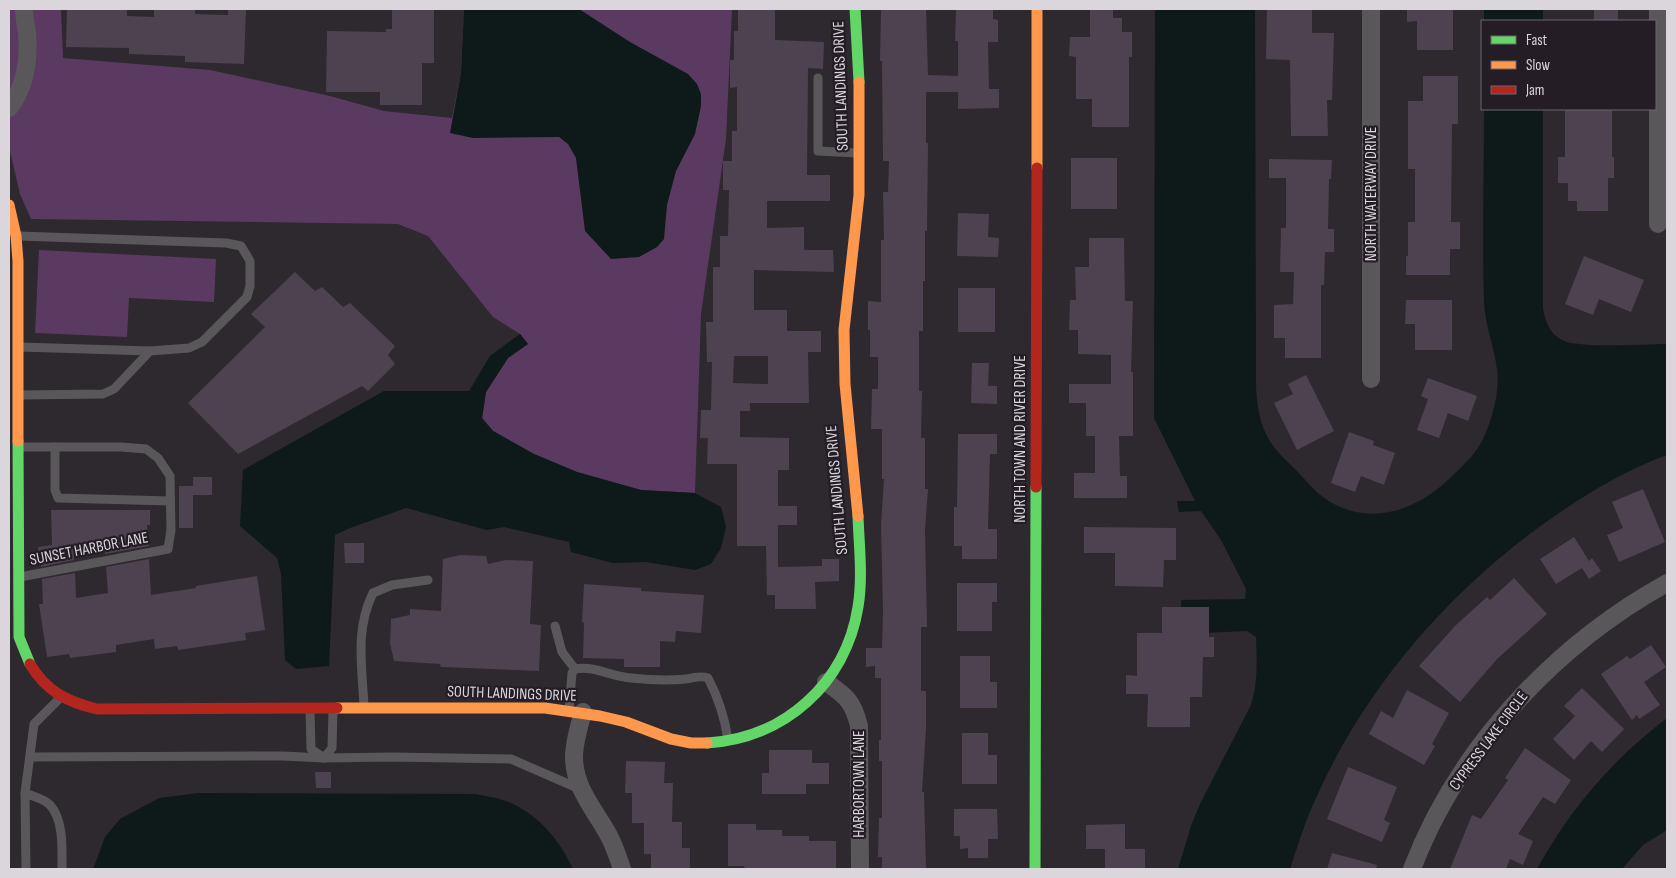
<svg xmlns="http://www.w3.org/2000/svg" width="1676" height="878" viewBox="0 0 1676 878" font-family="'Sofia Sans Condensed',sans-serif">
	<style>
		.green { fill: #5a3a61 }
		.water { fill: #0d1a19 }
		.building { fill: #4d4350; fill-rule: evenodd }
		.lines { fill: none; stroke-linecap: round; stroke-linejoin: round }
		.lane { stroke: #5a575b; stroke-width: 9 }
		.street { stroke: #5a575b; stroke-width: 18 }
		.fast { stroke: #63d668; stroke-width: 11 }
		.slow { stroke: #ff974d; stroke-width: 11 }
		.jam { stroke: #b3261e; stroke-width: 11 }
		.labels { text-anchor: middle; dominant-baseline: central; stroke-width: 4.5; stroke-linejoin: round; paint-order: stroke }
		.street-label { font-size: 16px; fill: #dbd6dc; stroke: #241d26 }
	</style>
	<rect width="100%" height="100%" fill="#2d292e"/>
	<g class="green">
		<polygon points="9,9 61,9 63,58 210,70 330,96 384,111 452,118 461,73 464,9 732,9 726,139 701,314 695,493 641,490 577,472 534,454 493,431 482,418 486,392 508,358 528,344 520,334 493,317 428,236 398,224 31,219 20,194 9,147"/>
		<polygon points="39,250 216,259 214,302 129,298 127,337 35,333"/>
	</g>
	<g class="water">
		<polygon points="464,9 579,9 630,42 688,74 697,84 701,94 701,106 695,134 676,171 667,205 664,239 657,247 639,257 611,259 585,231 576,158 568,144 559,137 473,138 450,133 461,73"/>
		<path d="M 1155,9 L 1255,9 L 1256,354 C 1256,381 1254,411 1267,436 C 1274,450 1285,459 1296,470 C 1307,482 1318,495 1332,503 C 1373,526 1418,509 1449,479 C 1463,466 1477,453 1485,435 C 1493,416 1500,390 1497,369 C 1494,346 1485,325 1484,302 C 1482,238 1484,173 1484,109 L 1543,109 L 1543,308 C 1545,321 1549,333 1562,340 C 1580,349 1644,344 1667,344 L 1667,455 C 1622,471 1578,499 1539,527 C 1443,598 1365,689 1316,798 C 1305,821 1298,845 1290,869 L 1178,869 L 1192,823 L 1201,802 L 1251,705 C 1258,683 1257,660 1256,637 L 1247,631 L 1181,634 L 1181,600 L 1245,599 L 1246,589 L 1221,540 L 1201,511 L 1179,512 L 1177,501 L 1195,501 L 1154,418 Z"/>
		<rect x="1484" y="9" width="59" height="12"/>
		<polygon points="520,334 528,344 508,358 486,392 482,418 493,431 534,454 577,472 641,490 695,493 721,507 726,527 721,548 711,564 695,570 646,562 613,563 571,552 569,542 504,527 487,530 406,508 350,528 335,535 329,666 296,669 285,660 281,574 277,558 240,526 243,470 384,391 469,391 490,356"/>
		<path d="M 1667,718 L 1667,830 L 1643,845 L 1622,869 L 1537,869 C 1570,809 1613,759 1667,718 Z"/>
		<path d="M 199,793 L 476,794 C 490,797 505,799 517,806 C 543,820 561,843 573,869 L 93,869 L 105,837 L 120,819 L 159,798 Z"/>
	</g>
	<g class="building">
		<polygon points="67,9 127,10 127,16 154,17 154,9 195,9 195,14 228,15 228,9 246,9 244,64 185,62 185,56 129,54 129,48 66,47"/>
		<polygon points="392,9 434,9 434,63 422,63 422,105 380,105 380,92 326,92 327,31 386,32 386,29 392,29"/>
		<path d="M 738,9 L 775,9 L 775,40 L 824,42 L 823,69 L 808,68 L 807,175 L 830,175 L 830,201 L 767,201 L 767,228 L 804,227 L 804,250 L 833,250 L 834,272 L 754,270 L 754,310 L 787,310 L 787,331 L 821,331 L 821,352 L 808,352 L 809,403 L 750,403 L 750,411 L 740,411 L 740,437 L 789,438 L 789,470 L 778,470 L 778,506 L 797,506 L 797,525 L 778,525 L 778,567 L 822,566 L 822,559 L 839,559 L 839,581 L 815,582 L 816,609 L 775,609 L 775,595 L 767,595 L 766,546 L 737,546 L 737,464 L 707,464 L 708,438 L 700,438 L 701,410 L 711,410 L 712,362 L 707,362 L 706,322 L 713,322 L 713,267 L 720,267 L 720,236 L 728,236 L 729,190 L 723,190 L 723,161 L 732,161 L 732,131 L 737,131 L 737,87 L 730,88 L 730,60 L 734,60 L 734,31 L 738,31 ZM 734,356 L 768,356 L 768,384 L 733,383 Z"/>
		<polygon points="881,9 926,9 928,75 958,76 958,41 955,41 956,9 993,9 993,19 998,20 998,42 988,42 989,89 999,89 999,108 958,109 958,92 926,92 926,143 928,143 927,231 925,231 925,281 923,281 923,331 919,331 919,391 922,391 921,438 925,438 925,489 928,489 925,530 927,627 921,627 921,691 926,691 926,728 922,792 924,792 926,869 882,869 882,857 878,857 879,818 882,818 882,761 879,761 879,740 881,740 881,678 875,678 875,666 866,667 866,648 882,648 883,611 881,525 884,479 882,479 882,429 871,429 872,389 878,389 878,357 870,357 870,330 868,330 868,301 881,302 881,240 884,240 883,192 888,192 889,161 883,161 882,61 880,61"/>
		<polygon points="1090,9 1113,9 1113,18 1122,18 1122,32 1132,32 1132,57 1129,57 1129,127 1092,127 1092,99 1076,99 1076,57 1069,56 1070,37 1090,37"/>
		<polygon points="1267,9 1312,9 1312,33 1334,33 1332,100 1327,100 1328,136 1291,136 1290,60 1266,59"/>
		<polygon points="1407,9 1453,9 1453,50 1417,50 1417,21 1407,22"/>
		<rect x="1594" y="9" width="24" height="12"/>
		<polygon points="1423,76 1458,76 1458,124 1452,124 1451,222 1460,222 1460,249 1450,249 1450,275 1406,275 1406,256 1408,256 1408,222 1415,222 1415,169 1408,169 1408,101 1423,101"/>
		<polygon points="1565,109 1612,109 1612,157 1614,157 1614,178 1608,178 1608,211 1577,211 1577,201 1568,201 1568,183 1558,183 1558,157 1565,157"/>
		<rect x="1071" y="158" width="46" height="51"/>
		<polygon points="1269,159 1332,160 1331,179 1329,179 1328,229 1334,229 1334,252 1325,252 1324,285 1321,285 1321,358 1285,358 1285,338 1274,338 1274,305 1293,304 1294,272 1280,272 1281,228 1286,228 1286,178 1269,178"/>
		<polygon points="958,213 989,214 988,237 999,238 998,257 957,256"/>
		<polygon points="1089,238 1124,238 1125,301 1133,301 1131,372 1133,372 1133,436 1119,436 1120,476 1127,476 1127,498 1074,498 1074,473 1095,473 1095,436 1086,436 1086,403 1069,403 1069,384 1111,384 1111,355 1078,354 1078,330 1069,330 1070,300 1076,300 1075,267 1089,267"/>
		<polygon points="1584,256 1644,280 1631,312 1599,299 1593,315 1565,304"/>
		<polygon points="295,272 315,291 322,287 343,307 350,303 395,346 388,355 395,364 368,391 362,386 238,454 188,403 265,327 251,314"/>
		<rect x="958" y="288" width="37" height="44"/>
		<polygon points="1406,300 1452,300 1452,350 1415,350 1415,324 1405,324"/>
		<polygon points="972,363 989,363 988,386 997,386 997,404 971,403"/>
		<polygon points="1306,375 1334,431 1297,450 1274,403 1293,394 1288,384"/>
		<polygon points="1428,378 1477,396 1468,421 1448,413 1439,438 1417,430 1428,399 1421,396"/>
		<polygon points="1349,432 1374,441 1373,445 1395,453 1384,485 1361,476 1355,492 1331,483"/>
		<polygon points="958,434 997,434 997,454 990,454 988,529 997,529 997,559 962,559 962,546 954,546 954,507 957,507"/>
		<polygon points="193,477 212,477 212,495 193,495 193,493 193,528 179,528 179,486 193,486"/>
		<polygon points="1643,489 1665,542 1619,562 1607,535 1623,528 1612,502"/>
		<polygon points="51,510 150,510 150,525 147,525 149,546 105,554 105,551 74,557 74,560 41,567 38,547 52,545"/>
		<polygon points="1084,527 1176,528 1176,560 1164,560 1163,587 1115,586 1115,553 1084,553"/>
		<polygon points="1574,537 1589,561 1592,558 1601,571 1589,579 1582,568 1556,584 1540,559"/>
		<polygon points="344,543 364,543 364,563 345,563"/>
		<polygon points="460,555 486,556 488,564 506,560 533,561 530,624 541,625 539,671 441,667 440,664 394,661 390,643 391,619 410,615 410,609 441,611 443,559"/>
		<polygon points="149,559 151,595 196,588 196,586 257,576 265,630 245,633 246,640 178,650 177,646 155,649 154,639 116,645 116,652 70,658 69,654 47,657 39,604 43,604 42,579 75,573 76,598 108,593 106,567"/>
		<polygon points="1514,578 1547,614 1497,659 1460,702 1419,666 1456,625 1487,597 1490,600"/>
		<polygon points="957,583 997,583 997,602 992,602 992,631 957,631"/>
		<polygon points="584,584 641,588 641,591 704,595 701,633 676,631 675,642 660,641 660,667 624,667 624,659 583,658 584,623 582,622"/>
		<polygon points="1162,607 1209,607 1209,637 1214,637 1214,657 1203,657 1202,697 1190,697 1190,727 1147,727 1148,694 1126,694 1126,675 1137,676 1137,633 1162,633"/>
		<polygon points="1651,645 1666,667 1644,682 1660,705 1639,719 1637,715 1632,720 1601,674 1627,656 1630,659"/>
		<polygon points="960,656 990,656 990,682 997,682 997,708 960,708"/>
		<polygon points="1582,688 1624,729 1602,752 1591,741 1574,760 1553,739 1575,716 1564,706"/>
		<polygon points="1407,690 1449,713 1432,744 1435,746 1424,765 1369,734 1381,711 1393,718"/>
		<polygon points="962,733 988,733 988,755 997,755 997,784 962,784"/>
		<polygon points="1525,748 1571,780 1555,804 1543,797 1518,834 1533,841 1523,865 1510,859 1506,869 1450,869 1472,815 1481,819 1508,780 1505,778"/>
		<polygon points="769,750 812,750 812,763 829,763 829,784 806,784 806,794 762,794 762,773 769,773"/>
		<polygon points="626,761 665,762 664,783 673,783 672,822 682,822 682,848 690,848 690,869 651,869 651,854 644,854 644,823 632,823 632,793 625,793"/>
		<polygon points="1348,767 1397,787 1384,820 1390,823 1382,842 1327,819"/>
		<polygon points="315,772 331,772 331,788 316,788"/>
		<polygon points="954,809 997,809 998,839 988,839 988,858 968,858 968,848 960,849 960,836 954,836"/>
		<polygon points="728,824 756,824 756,830 782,830 782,836 809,836 809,841 836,841 836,869 745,869 744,866 728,866"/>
		<polygon points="1125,824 1125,849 1145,849 1145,869 1105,869 1105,849 1086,849 1086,825"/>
		<polygon points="1332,853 1377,865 1376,869 1327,869"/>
	</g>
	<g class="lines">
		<g class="lane">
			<polyline points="818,78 818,151 857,153"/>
			<polyline points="18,236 226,243 241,246 250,261 250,286 247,297 202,342 189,348 150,351 114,389 103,394 20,395"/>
			<polyline points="20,347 150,351"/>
			<polyline points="19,447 121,447 146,449 158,458 170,476 171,530 168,549 20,577"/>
			<polyline points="55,447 55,490 58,498 170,501"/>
			<polyline points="555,626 562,652 575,669"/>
			<path d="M 364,706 C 362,666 355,629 373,593 L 392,585 L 428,580"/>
			<polyline points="310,709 311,749 324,758 332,748 333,710"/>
			<path d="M 569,710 L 572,673 L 575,669 C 594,665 612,677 631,678 C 648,680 668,681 686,679 C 694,678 700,675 708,678 C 718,697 725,719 728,740"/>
			<polyline points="30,757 283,756 324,758 392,757 511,759 580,789"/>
			<path d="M 25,793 C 32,796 45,799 50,805 C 64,820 62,850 62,869"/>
			<polyline points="26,869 25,793 34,724 60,698"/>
		</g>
		<g class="street">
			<polyline points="1371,9 1371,379"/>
			<polyline points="1658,9 1658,224"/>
			<path d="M 9,108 C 26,87 29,59 27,33 C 26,25 24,17 24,9"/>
			<path d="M 826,682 C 846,696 853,701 859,726 L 860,869"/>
			<path d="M 583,712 C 579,727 574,742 574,757 C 574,787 594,809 608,834 C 614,844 618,858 622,869"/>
			<path d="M 1412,869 C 1458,748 1555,645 1667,583"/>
		</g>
		<g class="fast">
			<polyline points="855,9 859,82"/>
			<polyline points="18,441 19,637 30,664"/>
			<path d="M 707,743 C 784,739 846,683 858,607 C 863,577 859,546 858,516"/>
			<polyline points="1035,869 1036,487"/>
		</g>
		<g class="slow">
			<polyline points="1037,168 1037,9"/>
			<polyline points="9,205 16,236 18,261 18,441"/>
			<polyline points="858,516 845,384 844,330 859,195 859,82"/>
			<polyline points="337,708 545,708 600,716 626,722 671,739 691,743 707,743"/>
		</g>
		<g class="jam">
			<polyline points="1036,487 1037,168"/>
			<path d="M 30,664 C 46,691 67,702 97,709 L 337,708"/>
		</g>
	</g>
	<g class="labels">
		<g class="street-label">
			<text transform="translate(841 86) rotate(-92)">SOUTH LANDINGS DRIVE</text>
			<text transform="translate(1371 194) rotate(-90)">NORTH WATERWAY DRIVE</text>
			<text transform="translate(1020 439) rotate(-90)">NORTH TOWN AND RIVER DRIVE</text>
			<text transform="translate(837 490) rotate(-95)">SOUTH LANDINGS DRIVE</text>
			<text transform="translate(89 549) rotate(-11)">SUNSET HARBOR LANE</text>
			<text transform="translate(512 694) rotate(2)">SOUTH LANDINGS DRIVE</text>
			<text transform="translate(1489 741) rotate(-53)">CYPRESS LAKE CIRCLE</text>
			<text transform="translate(859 784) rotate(-90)">HARBORTOWN LANE</text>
		</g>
	</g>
	<rect width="1676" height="878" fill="none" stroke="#dbd6dc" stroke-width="20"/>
	<rect x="1481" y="20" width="175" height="90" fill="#241d26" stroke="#6d676f"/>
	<rect x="1491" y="36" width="25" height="8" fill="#63d668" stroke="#6d676f"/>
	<text x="1526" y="45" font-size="15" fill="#dbd6dc">Fast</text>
	<rect x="1491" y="61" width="25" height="8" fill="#ff974d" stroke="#6d676f"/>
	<text x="1526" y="70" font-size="15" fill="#dbd6dc">Slow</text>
	<rect x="1491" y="86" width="25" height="8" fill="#b3261e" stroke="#6d676f"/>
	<text x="1526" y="95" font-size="15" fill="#dbd6dc">Jam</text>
</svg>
